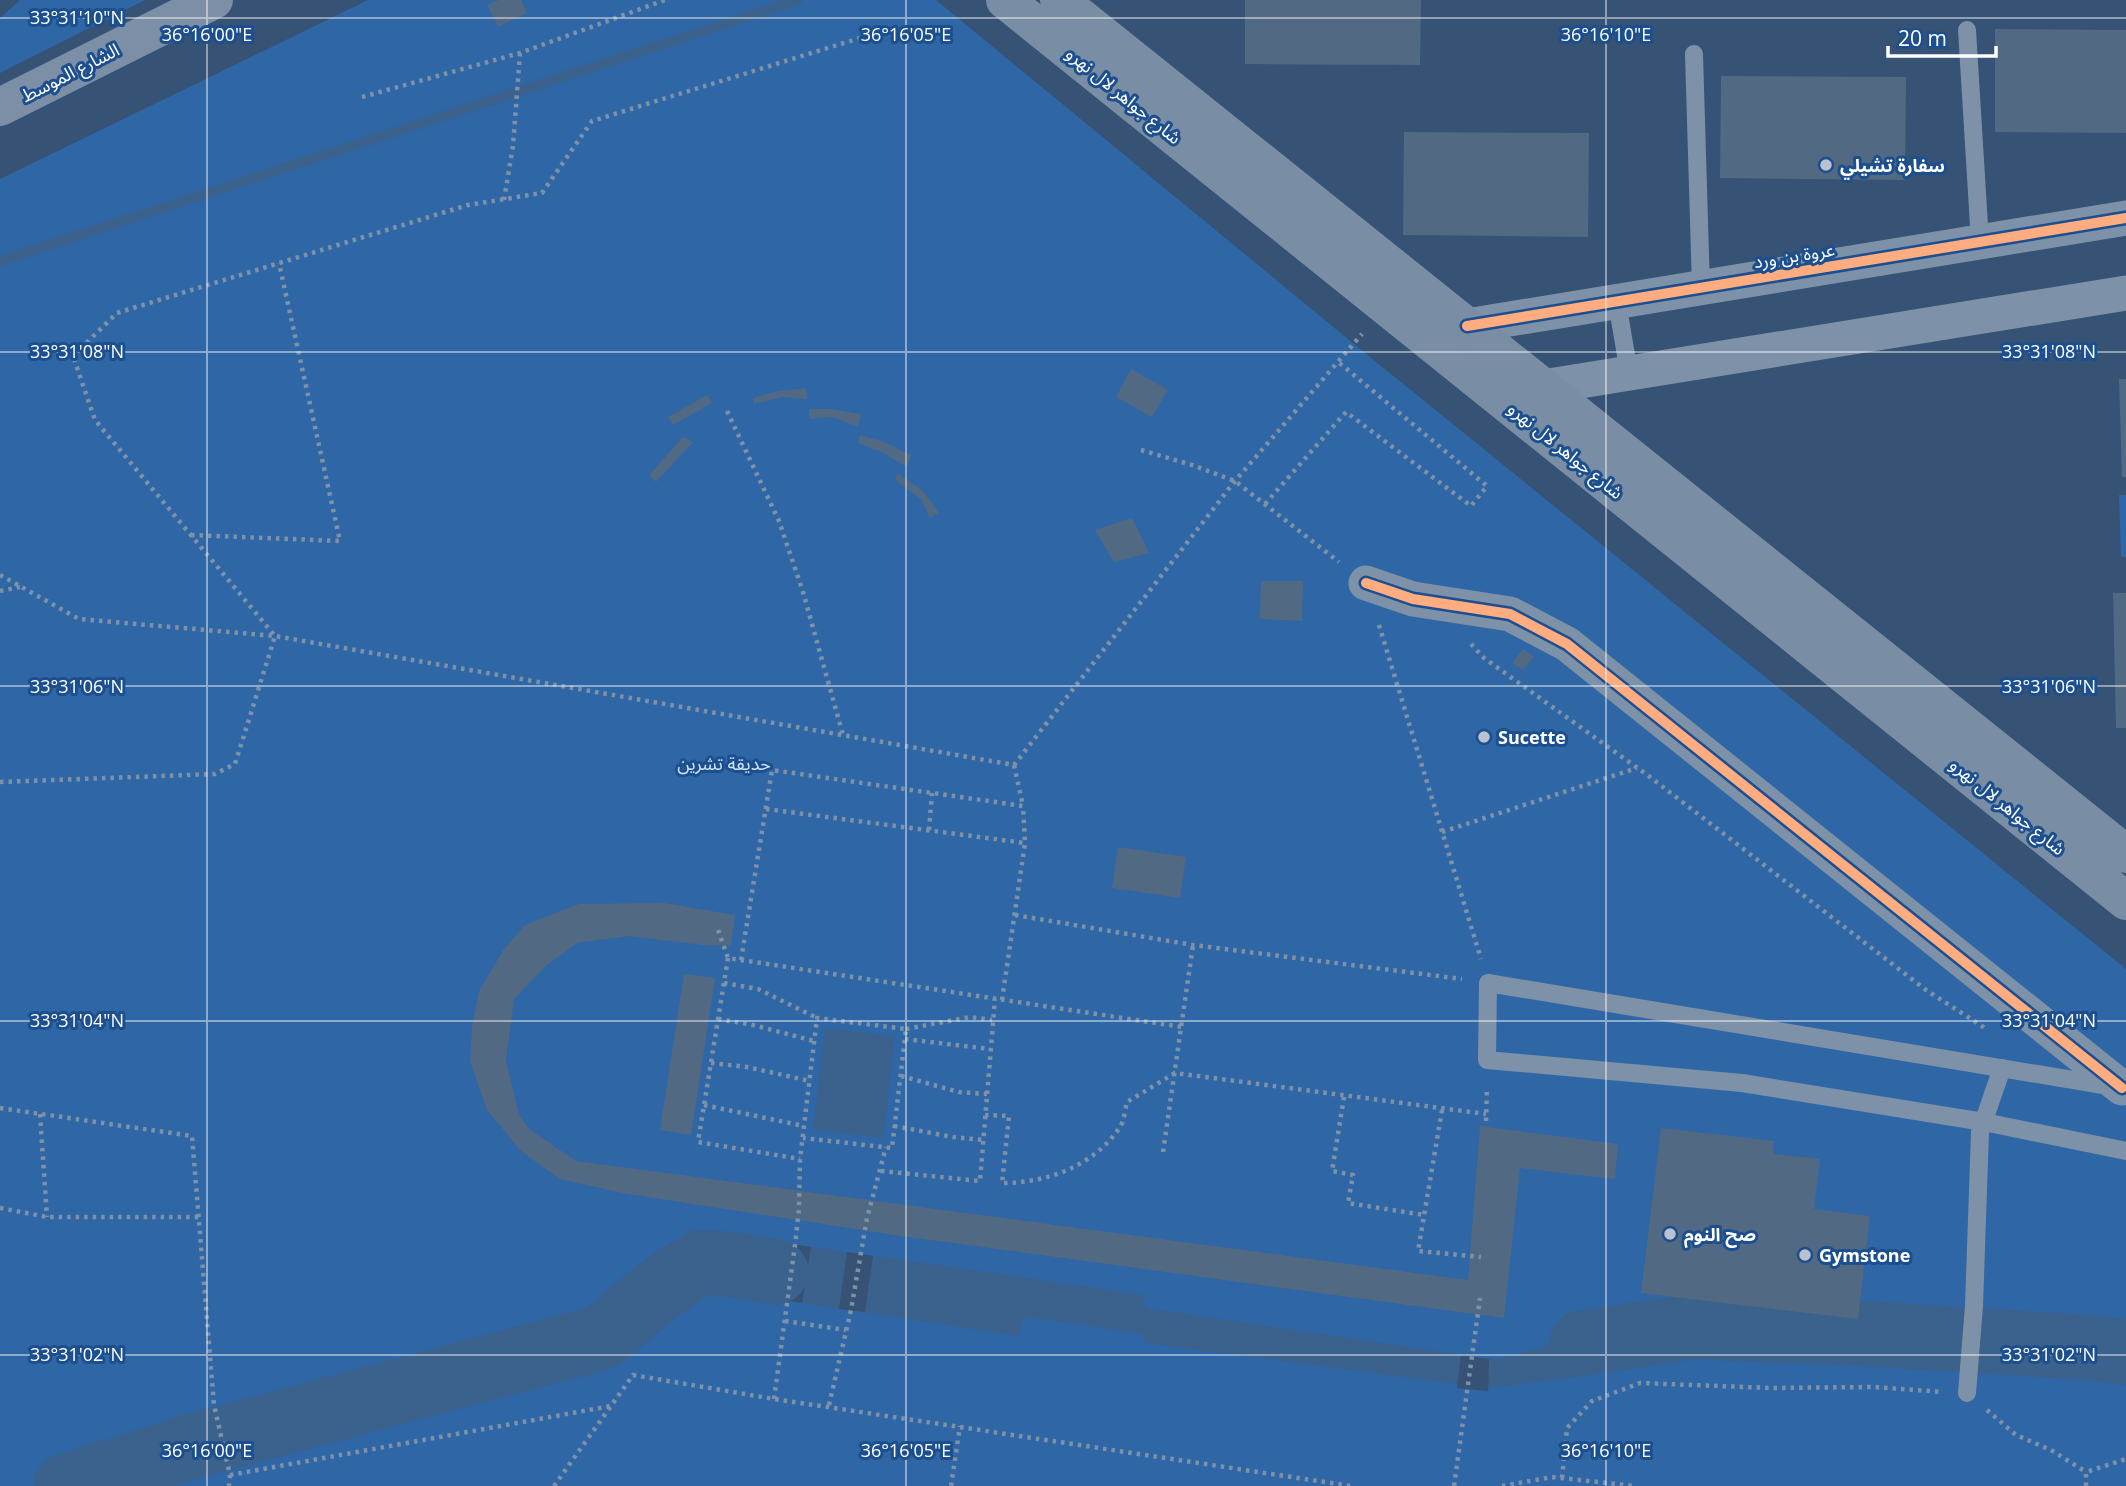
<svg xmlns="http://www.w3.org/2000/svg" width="2126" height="1486" viewBox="0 0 2126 1486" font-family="'Open Sans','Noto Sans Arabic',sans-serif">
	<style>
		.green { fill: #2f66a5 }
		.water { fill: #3b618d }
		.pier { fill: #365274 }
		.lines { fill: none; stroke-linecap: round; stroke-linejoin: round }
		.stream { stroke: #3b618d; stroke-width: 10 }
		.river { stroke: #3b618d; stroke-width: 65 }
		.building { fill: #526984 }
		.path { stroke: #7d92a8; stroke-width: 4.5; stroke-dasharray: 3.5 5; stroke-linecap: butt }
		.service { stroke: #7d92a8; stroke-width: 18 }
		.minor { stroke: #7d92a8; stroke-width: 35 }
		.secondary { stroke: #798da4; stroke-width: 38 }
		.primary { stroke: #7d8ea7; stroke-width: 38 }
		.cycleway-casing { stroke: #1b4f8f; stroke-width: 15 }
		.cycleway { stroke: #ffac80; stroke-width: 10 }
		.ticks { fill: none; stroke: #fff; stroke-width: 2; stroke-opacity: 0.45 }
		.poi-dot { fill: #b9c2ce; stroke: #1b4f8f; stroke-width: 2.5 }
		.labels { text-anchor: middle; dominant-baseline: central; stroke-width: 6; stroke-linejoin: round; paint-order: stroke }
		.street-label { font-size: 18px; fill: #fff; stroke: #1b4f8f }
		.poi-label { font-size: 18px; font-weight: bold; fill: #fff; stroke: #1b4f8f; text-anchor: start }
		.park-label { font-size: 18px; fill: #cfe3fa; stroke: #1b4f8f }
		.ticks-label { font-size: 18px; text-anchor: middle; fill: #fff; stroke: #1b4f8f; stroke-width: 6; stroke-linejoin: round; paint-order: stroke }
	</style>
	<rect width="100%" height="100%" fill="#365274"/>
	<g class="green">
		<polygon points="20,0 145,0 0,73 0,18"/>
		<polygon points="368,0 936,0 1354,344 2126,969 2126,1486 0,1486 0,179"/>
		<polygon points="2119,495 2126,495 2126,557 2121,557"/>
	</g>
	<g class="water">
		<polygon points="825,1028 895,1037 883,1138 813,1130"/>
		<polygon points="686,1229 1144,1295 1145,1308 1489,1359 1500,1359 1571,1339 1661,1330 1965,1338 2126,1355 2126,1374 2080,1366 2004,1360 1847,1355 1712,1346 1643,1352 1583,1376 1489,1388 1145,1343 1143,1334 1023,1316 1019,1336 709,1289 698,1289 683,1260 686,1245"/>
	</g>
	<g class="pier">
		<polygon points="784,1243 811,1247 802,1303 776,1299"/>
		<polygon points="847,1252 873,1256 865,1312 839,1309"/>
		<polygon points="1461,1355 1489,1359 1488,1391 1457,1388"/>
	</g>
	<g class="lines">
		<polyline class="stream" points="0,261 798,0"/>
		<g class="river">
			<polyline points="1582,1343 1691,1327 1854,1333 2096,1348 2126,1353"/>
			<path d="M 66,1486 L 190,1447 L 603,1337 C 624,1319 679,1269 705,1263 C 715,1261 762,1270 776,1272"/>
		</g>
	</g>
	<g class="building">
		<polygon points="499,0 521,0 527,13 498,27 487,5"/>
		<polygon points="1245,0 1421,0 1420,65 1245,64"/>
		<polygon points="1995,29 2126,30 2126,133 1995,132"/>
		<polygon points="1721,76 1906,77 1905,180 1720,178"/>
		<polygon points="1404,132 1589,133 1588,237 1403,235"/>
		<polygon points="1131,369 1168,390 1152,417 1116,397"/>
		<polygon points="2119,379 2126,379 2126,477 2122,477"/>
		<polygon points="806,388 807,399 782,397 754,404 753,398 778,391"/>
		<polygon points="707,395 712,403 673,425 668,417"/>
		<polygon points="809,409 831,409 861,414 858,427 833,417 809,419"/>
		<polygon points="860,435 882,441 911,455 907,467 882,452 858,443"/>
		<polygon points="683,437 693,442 656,482 649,475"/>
		<polygon points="897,473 923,491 939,513 930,518 921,499 895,480"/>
		<polygon points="1132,518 1149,553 1114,562 1095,530"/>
		<polygon points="1261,581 1303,581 1302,621 1260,619"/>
		<polygon points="2113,593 2126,593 2126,728 2116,728"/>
		<polygon points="1523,649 1534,657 1523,670 1512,663"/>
		<polygon points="1118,847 1186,857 1180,898 1112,888"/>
		<polygon points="664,903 735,915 731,946 703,945 629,936 577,943 547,965 514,999 506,1061 519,1114 529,1129 576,1161 1468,1280 1480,1126 1618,1144 1615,1179 1520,1168 1504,1318 894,1235 622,1193 560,1179 521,1151 487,1110 470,1061 472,1028 479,991 504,949 525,925 579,904"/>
		<polygon points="684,974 715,978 691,1135 660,1130"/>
		<polygon points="1661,1128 1774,1141 1773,1154 1820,1159 1814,1209 1870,1216 1858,1319 1641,1293"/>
	</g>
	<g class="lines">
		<g class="path">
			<polyline points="362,97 520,53 665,0"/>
			<polyline points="504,200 513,146 520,53"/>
			<polyline points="727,411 779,521 803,592 843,735"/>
			<polyline points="1141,450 1192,465 1235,481 1339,562"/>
			<polyline points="1265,504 1346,412 1471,506 1487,486 1337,361"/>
			<polyline points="191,535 340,541 279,263"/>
			<polyline points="0,575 79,619 275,636 1014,765 1235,481 1362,334"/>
			<polyline points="0,591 20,587"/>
			<polyline points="1379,625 1481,959"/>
			<polyline points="1471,644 1484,658 1650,777 1926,990 1988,1030"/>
			<polyline points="0,782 215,774 235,764 275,636 95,420 73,356 117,313 468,205 542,193 592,121 860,38"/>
			<polyline points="766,809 1025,843"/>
			<polyline points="929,830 932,793"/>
			<polyline points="1442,832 1637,768"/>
			<polyline points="1015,915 1193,945 1462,979"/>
			<polyline points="718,930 728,958 1182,1027"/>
			<polyline points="728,958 698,1142 800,1159"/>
			<polyline points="741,960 772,770 1023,806 1014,765"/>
			<polyline points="724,983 758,989 817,1018"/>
			<polyline points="1002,1000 1025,843 1023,806"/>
			<polyline points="718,1019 753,1025 814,1041"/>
			<polyline points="906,1029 970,1017 992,1020"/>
			<polyline points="905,1039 990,1049"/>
			<polyline points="711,1063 747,1067 810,1081"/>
			<polyline points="901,1076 959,1092 987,1094"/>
			<polyline points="1344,1097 1332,1171 1353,1175 1348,1203 1424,1215"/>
			<polyline points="704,1105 804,1126"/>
			<polyline points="0,1108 192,1136 214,1405 230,1475 229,1486"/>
			<polyline points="1442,1110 1418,1251 1481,1257"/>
			<polyline points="40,1114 47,1217"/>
			<path d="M 985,1115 L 1009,1116 L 1002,1183 C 1047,1183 1094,1166 1120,1127 C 1124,1121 1125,1110 1127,1102 L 1175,1073 L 1486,1114"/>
			<polyline points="1486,1121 1487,1087"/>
			<polyline points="894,1126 953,1137 983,1140"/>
			<polyline points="1163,1152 1193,945"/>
			<polyline points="881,1171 980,1181 995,999"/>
			<polyline points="0,1208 47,1217 199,1217"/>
			<polyline points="785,1321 846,1330"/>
			<polyline points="774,1399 795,1245 799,1209 800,1159 817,1018 906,1029 892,1148 803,1138"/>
			<polyline points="829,1405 851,1310 867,1218 886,1147"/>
			<polyline points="1987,1410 2016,1435 2051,1450 2086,1472"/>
			<polyline points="230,1475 611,1406"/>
			<polyline points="1562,1478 1567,1428 1592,1401 1640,1383 1771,1388 1874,1387 1942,1392"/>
			<polyline points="554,1486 633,1375 774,1399 1351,1486"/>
			<polyline points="951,1486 960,1426"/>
			<polyline points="1454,1486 1480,1298"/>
			<polyline points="1502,1486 1552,1477 1635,1486"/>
			<polyline points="2086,1486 2086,1472 2126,1459"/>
		</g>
		<g class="service">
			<polyline points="1967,30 1980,242"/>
			<polyline points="1694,54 1701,288"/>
			<polyline points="1617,302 1629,373"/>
			<polyline points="2109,1086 1488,983 1487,1060 1742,1083 1984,1122 2126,1151"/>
			<polyline points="1967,1393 1974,1306 1980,1132 2002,1068"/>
		</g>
		<g class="minor">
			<polyline points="1467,326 2126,218"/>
			<polyline points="1543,387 2126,293"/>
			<polyline points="1366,583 1413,599 1510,614 1567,644 2122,1088"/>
		</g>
		<g class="secondary">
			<polyline points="1005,0 2126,901"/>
			<polyline points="1059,0 2126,854"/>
		</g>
		<polyline class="primary" points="0,107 214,0"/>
		<g class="cycleway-casing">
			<g id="cycleway">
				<polyline points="1467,326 2126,218"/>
				<polyline points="1366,583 1413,599 1510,614 1567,644 2122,1088"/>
			</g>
		</g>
		<use href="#cycleway" class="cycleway"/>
	</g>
	<path class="ticks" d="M 207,0 L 207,1486M 906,0 L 906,1486M 1606,0 L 1606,1486M 0,18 L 2126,18M 0,352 L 2126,352M 0,686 L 2126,686M 0,1021 L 2126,1021M 0,1355 L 2126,1355"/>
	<g class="poi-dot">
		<circle cx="1826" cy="165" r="7"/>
		<circle cx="1484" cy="737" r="7"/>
		<circle cx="1670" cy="1234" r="7"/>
		<circle cx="1805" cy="1255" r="7"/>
	</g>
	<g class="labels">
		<g class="street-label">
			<text transform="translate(70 72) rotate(-27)">الشارع الموسط</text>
			<text transform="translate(1124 95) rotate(39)">شارع جواهر لال نهرو</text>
			<text transform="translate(1794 255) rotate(-9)">عروة بن ورد</text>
			<text transform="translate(1566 450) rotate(39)">شارع جواهر لال نهرو</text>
			<text transform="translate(2008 806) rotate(39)">شارع جواهر لال نهرو</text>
		</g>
		<g class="poi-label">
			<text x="1840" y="165">سفارة تشيلي</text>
			<text x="1498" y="737">Sucette</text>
			<text x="1684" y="1234">صح النوم</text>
			<text x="1819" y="1255">Gymstone</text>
		</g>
		<g class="park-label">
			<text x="724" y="763">حديقة تشرين</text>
		</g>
	</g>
	<g class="ticks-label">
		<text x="77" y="24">33°31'10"N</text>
		<text x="207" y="41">36°16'00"E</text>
		<text x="906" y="41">36°16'05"E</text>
		<text x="1606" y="41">36°16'10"E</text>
		<text x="77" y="358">33°31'08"N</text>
		<text x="2049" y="358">33°31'08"N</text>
		<text x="77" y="693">33°31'06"N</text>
		<text x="2049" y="693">33°31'06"N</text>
		<text x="77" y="1027">33°31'04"N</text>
		<text x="2049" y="1027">33°31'04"N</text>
		<text x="77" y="1361">33°31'02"N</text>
		<text x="2049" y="1361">33°31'02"N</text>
		<text x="207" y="1457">36°16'00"E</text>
		<text x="906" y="1457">36°16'05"E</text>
		<text x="1606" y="1457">36°16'10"E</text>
	</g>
	<path d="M1888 46v10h108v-10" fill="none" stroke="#ffffff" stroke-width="3.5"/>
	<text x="1898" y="46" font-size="21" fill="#ffffff" stroke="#1b4f8f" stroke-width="5" paint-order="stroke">20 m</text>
</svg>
